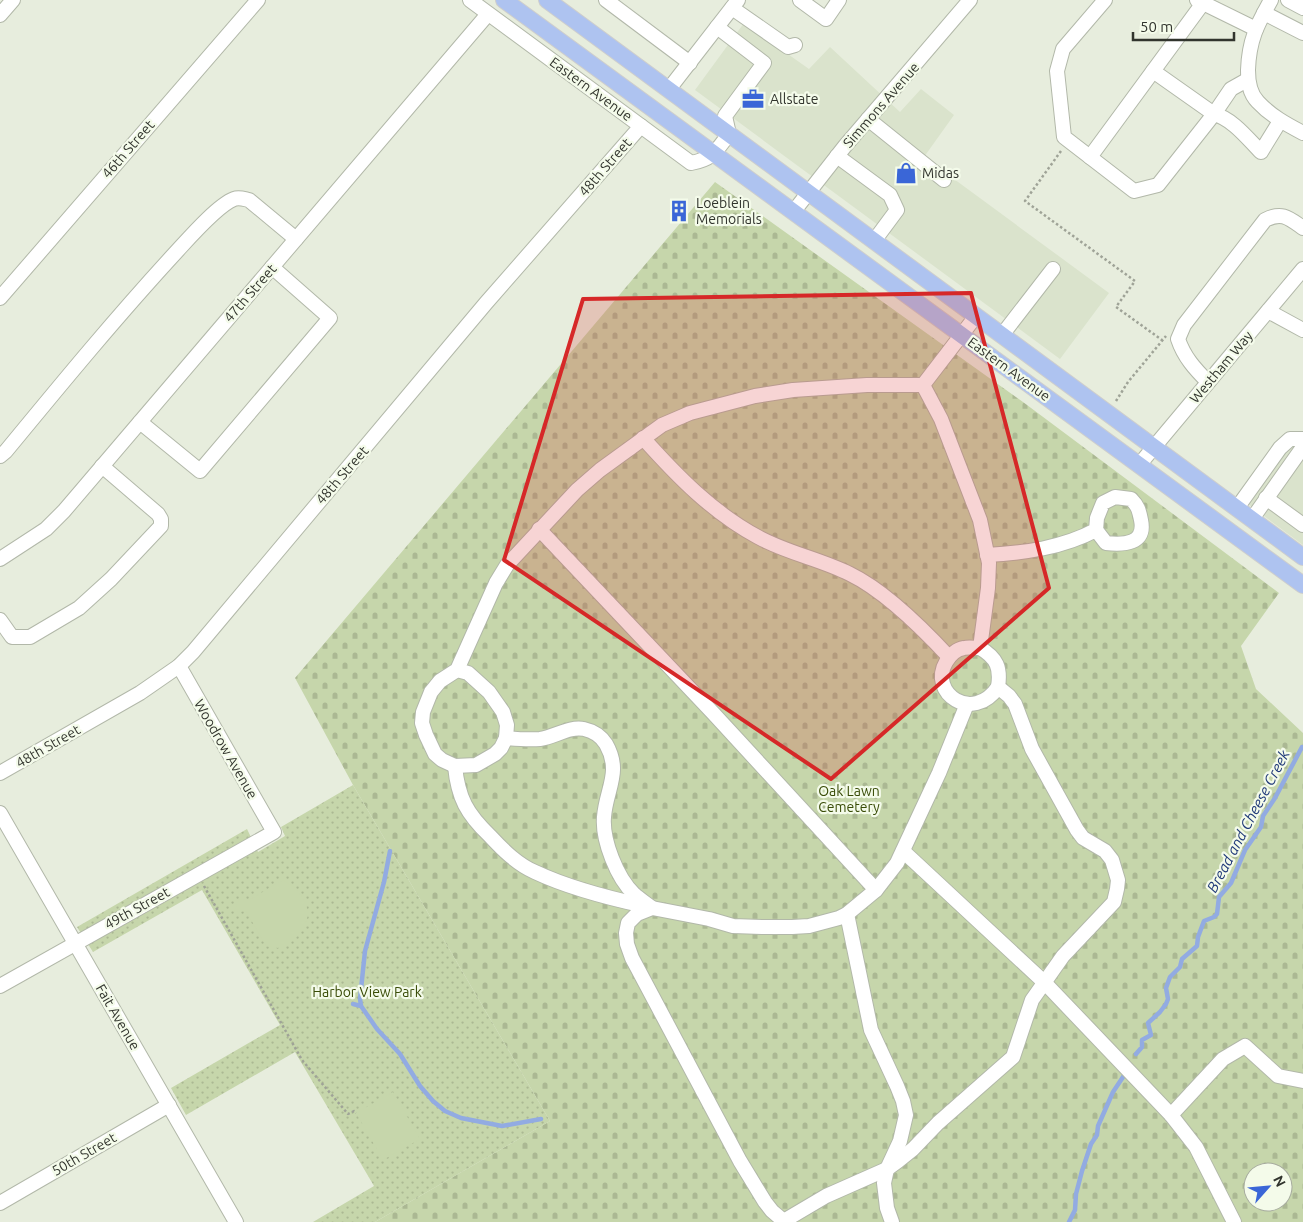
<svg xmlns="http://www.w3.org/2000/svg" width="1303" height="1222" viewBox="0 0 1303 1222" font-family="Ubuntu,sans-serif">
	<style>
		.built { fill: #dae3cc }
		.cemetery { fill: url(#cemetery-stones); fill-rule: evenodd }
		.park { fill: url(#park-dots) }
		.garden { fill: #c6d6ab }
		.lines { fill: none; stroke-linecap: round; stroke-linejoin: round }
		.stream { stroke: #92abe2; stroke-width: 4.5 }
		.minor-casing { stroke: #b2b8a9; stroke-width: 16 }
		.major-casing { stroke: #cececd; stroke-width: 18 }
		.path { stroke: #9fa397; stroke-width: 2.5; stroke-dasharray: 2.5 2.5; stroke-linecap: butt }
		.minor { stroke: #fff; stroke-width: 14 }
		.major { stroke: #aec3f0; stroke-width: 16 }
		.marked { fill: #d62828; fill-opacity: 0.2; stroke: #d62828; stroke-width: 4; stroke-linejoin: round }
		.labels { text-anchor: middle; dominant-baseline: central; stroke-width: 4.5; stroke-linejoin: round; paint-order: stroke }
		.street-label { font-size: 14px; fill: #31342d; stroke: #f4fbea }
		.poi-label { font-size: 14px; fill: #31342d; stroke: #f4fbea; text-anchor: start }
		.park-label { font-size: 14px; fill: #394c07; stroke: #f4fbea }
		.water-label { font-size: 15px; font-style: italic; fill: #1f3979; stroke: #f4fbea }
	</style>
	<defs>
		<pattern id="cemetery-stones" width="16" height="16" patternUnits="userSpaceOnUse" patternTransform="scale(1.25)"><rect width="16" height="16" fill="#c6d6ab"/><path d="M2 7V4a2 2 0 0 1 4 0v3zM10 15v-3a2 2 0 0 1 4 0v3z" fill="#abb893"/></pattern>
		<pattern id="park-dots" width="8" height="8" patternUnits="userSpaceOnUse" patternTransform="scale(1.25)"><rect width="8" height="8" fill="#c6d6ab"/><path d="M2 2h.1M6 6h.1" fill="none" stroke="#abb893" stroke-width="1.8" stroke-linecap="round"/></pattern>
	</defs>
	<rect width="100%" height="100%" fill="#e7eddd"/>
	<g class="built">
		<polygon points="744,23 809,69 830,47 900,112 921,89 954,115 924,157 1109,293 1060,359 695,90"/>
		<polygon points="1300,444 1303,445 1303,545 1248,504 1287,448"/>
	</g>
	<path class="cemetery" d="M 715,182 L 1023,402 L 1279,593 L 1241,646 L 1256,689 L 1303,733 L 1303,1222 L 375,1222 L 550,1121 L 353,785 L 295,678 ZM 1253,1172 L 1283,1172 L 1283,1202 L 1253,1202 Z"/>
	<polygon class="park" points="353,785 550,1121 375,1222 313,1222 374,1186 295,1052 186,1115 171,1088 280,1025 202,890 93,952 77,927 247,829 258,852 285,836 281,827"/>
	<g class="garden">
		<polygon points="283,880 295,888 306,902 308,915 304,928 294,940 278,948 266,946 246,911 234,912 239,899 249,900"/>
		<polygon points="393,1092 420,1139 383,1160 356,1113"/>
	</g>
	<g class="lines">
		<g class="stream">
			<polyline points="390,851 384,882 365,951 360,999 361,1006 377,1029 400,1054 420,1086 433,1101 445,1111 461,1118 502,1126 541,1119"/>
			<polyline points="353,1004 361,1006"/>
			<polyline points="1136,1054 1142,1047 1142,1040 1151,1035 1148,1023 1160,1012 1166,1004 1168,999 1166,988 1170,977 1180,967 1182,959 1197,946 1198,937 1204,921 1214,917 1217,914 1219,897 1231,883 1245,850 1261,827 1263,816 1275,798 1302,747"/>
			<polyline points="1069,1222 1075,1210 1076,1194 1082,1171 1091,1144 1097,1135 1098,1126 1113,1092 1125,1074"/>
		</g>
		<g class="minor-casing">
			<g id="minor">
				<path d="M 470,0 L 691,163 C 713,159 716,151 729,134 L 725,116 L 764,63 L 717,27"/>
				<polyline points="606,0 690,63"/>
				<polyline points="800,0 826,19 839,0"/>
				<polyline points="1105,0 1063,49 1057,71 1064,137 1134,191 1158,185 1214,114 1231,89 1247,80"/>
				<polyline points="1197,0 1256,29"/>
				<path d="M 1271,0 C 1257,25 1249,40 1248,70 C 1248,81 1249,93 1258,102 C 1271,116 1286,124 1303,133"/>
				<polyline points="1288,0 1303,8"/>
				<polyline points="732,8 788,47 795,45"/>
				<polyline points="1264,13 1303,33"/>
				<polyline points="0,15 13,0"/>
				<path d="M 1153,71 L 1214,114 C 1233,119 1248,139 1261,152 L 1280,121"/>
				<polyline points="669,89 738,0"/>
				<polyline points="868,119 944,180"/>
				<polyline points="837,156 890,195 897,210 874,241"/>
				<polyline points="1090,157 1203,3"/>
				<polyline points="794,211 845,146 970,0"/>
				<polyline points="0,298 258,0"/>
				<polyline points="1268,311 1303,330"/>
				<polyline points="1002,335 1053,269"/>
				<path d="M 1208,382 C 1195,369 1184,357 1178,339 L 1184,325 L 1265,220 C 1282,211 1289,218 1303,228"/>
				<polyline points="140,422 200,471 330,318 272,267"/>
				<path d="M 643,438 C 677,476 713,513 758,537 C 787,553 820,559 850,574 C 885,591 923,629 949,657"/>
				<path d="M 0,456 L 6,451 C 62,383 118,315 178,250 C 190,237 218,205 234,199 C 239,197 244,199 249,200 L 296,239"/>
				<polyline points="1139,465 1303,269"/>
				<polyline points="1266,498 1303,525"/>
				<polyline points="1237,508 1280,448 1290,439 1303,439"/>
				<polyline points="1252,519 1303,447"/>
				<polyline points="539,529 713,713 876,890"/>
				<path d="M 987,555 C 1024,553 1062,548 1096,530 L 1097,518 L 1103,503 L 1115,497 L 1131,499 C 1138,506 1139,510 1141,520 C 1146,544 1124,545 1106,543 L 1096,530"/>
				<polyline points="0,559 46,529 64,511 488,14"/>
				<polyline points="0,620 12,637 30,637 79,608 111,579 161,526 161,519 158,514 102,466"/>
				<path d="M 980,648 C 975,648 969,647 964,648 C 957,649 950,655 946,662 C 928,693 973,724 998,687"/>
				<polyline points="457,670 468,673 489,692 503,712 507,725 506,738 501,748 495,754 476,765 455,766 442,760 435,754 426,735 422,723 423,712 431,692 440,681 457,670 496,583 507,565 577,490 600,470 662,425 690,413 755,396 793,390 867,385 923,385"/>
				<path d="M 506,738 C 517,739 529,740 540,739 C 555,737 569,726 584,729 C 593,731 601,736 606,744 C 622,772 606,789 604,817 C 602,840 617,878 634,894 C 639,899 646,903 652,908"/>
				<path d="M 455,766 C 458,798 467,814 490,836 C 503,850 517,864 535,872 C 569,888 608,898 645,906"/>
				<polyline points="0,773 140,693 179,666 193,652 486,303 641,126"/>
				<polyline points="0,813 236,1222"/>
				<polyline points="903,851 1044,982 1171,1115 1223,1059 1245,1046 1278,1076 1303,1081"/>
				<polyline points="847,914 871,1030 897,1086 903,1101 906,1115 900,1141 887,1169 884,1183 887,1208 892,1222"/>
				<polyline points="0,986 274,832 179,666"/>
				<polyline points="1171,1115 1196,1147 1234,1222"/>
				<polyline points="0,1203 169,1105"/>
				<path d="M 782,1222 L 826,1196 L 887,1169 L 898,1161 L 913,1149 L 938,1123 L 1013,1057 L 1032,1000 L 1063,956 L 1114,902 L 1117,889 L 1118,880 L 1112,860 L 1105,851 L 1083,838 L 1077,830 L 1032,749 L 1015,704 L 1009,696 L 998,687 C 1001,668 997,658 980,648 L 988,588 L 989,563 L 980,520 L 941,419 L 923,385 L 976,316"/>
				<polyline points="785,1222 772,1211 765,1202 740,1161 632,958 627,944 626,933 628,923 637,914 652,908 709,919 733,926 762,927 792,927 809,926 839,918 847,914 876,890 897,863 939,773 967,704"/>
			</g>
		</g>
		<g class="major-casing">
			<g id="major">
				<polyline points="504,0 1303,585"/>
				<polyline points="547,0 1303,557"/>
			</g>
		</g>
		<g class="path">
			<polyline points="1061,151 1025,201 1135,281 1116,307 1162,340"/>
			<polyline points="1116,401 1128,382 1166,336"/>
			<polyline points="204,886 302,1060 348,1114 354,1111 356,1113"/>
		</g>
		<use href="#minor" class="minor"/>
		<use href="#major" class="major"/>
	</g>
	<path class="marked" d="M 971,293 L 1049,588 L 831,779 L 504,560 L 583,299 Z"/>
	<defs>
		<g id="office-bare" transform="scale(1.725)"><path d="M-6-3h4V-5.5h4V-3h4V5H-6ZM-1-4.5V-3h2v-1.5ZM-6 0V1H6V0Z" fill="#3a66d7" stroke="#f4fbea" stroke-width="2.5" paint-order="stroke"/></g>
		<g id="shop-bare" transform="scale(1.725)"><path d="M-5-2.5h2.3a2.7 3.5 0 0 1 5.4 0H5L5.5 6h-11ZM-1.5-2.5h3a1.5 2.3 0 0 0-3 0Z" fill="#3a66d7" stroke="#f4fbea" stroke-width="2.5" paint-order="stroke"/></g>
		<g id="building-bare" transform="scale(1.725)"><path d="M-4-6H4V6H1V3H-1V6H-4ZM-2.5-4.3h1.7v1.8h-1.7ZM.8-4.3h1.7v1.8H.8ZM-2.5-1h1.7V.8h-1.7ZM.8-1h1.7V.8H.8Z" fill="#3a66d7" stroke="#f4fbea" stroke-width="2.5" paint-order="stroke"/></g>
	</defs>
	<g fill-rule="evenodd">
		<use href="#office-bare" x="753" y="99"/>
		<use href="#shop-bare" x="906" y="173"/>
		<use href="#building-bare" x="679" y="211"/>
	</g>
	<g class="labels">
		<g class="street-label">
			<text transform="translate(591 89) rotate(36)">Eastern Avenue</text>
			<text transform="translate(881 105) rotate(-49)">Simmons Avenue</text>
			<text transform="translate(128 149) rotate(-49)">46th Street</text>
			<text transform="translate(605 167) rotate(-49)">48th Street</text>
			<text transform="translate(250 293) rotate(-49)">47th Street</text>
			<text transform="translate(1221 367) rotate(-50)">Westham Way</text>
			<text transform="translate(1009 369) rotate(36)">Eastern Avenue</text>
			<text transform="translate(342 475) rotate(-49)">48th Street</text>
			<text transform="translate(48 746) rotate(-30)">48th Street</text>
			<text transform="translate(226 749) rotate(60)">Woodrow Avenue</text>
			<text transform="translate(137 908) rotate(-29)">49th Street</text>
			<text transform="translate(118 1017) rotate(60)">Fait Avenue</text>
			<text transform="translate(84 1154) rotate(-30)">50th Street</text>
		</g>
		<g class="poi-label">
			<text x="770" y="99">Allstate</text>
			<text x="922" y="173">Midas</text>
			<text x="696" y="203">Loeblein<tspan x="696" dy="16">Memorials</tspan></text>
		</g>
		<g class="park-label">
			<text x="849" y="791">Oak Lawn<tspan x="849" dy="16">Cemetery</tspan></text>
			<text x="367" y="992">Harbor View Park</text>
		</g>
		<g class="water-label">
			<text transform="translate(1248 821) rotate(-62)">Bread and Cheese Creek</text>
		</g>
	</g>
	<g transform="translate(1268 1187) rotate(63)"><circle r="24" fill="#f4fbea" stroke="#a6ab9e"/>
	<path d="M0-4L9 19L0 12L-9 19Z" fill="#3a66d7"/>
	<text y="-8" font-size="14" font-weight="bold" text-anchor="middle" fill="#31342d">N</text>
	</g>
	<path d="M1133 32v8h101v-8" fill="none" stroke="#31342d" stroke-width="2.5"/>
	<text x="1140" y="32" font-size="15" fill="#31342d" stroke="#f4fbea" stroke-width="4" paint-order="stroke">50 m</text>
</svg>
